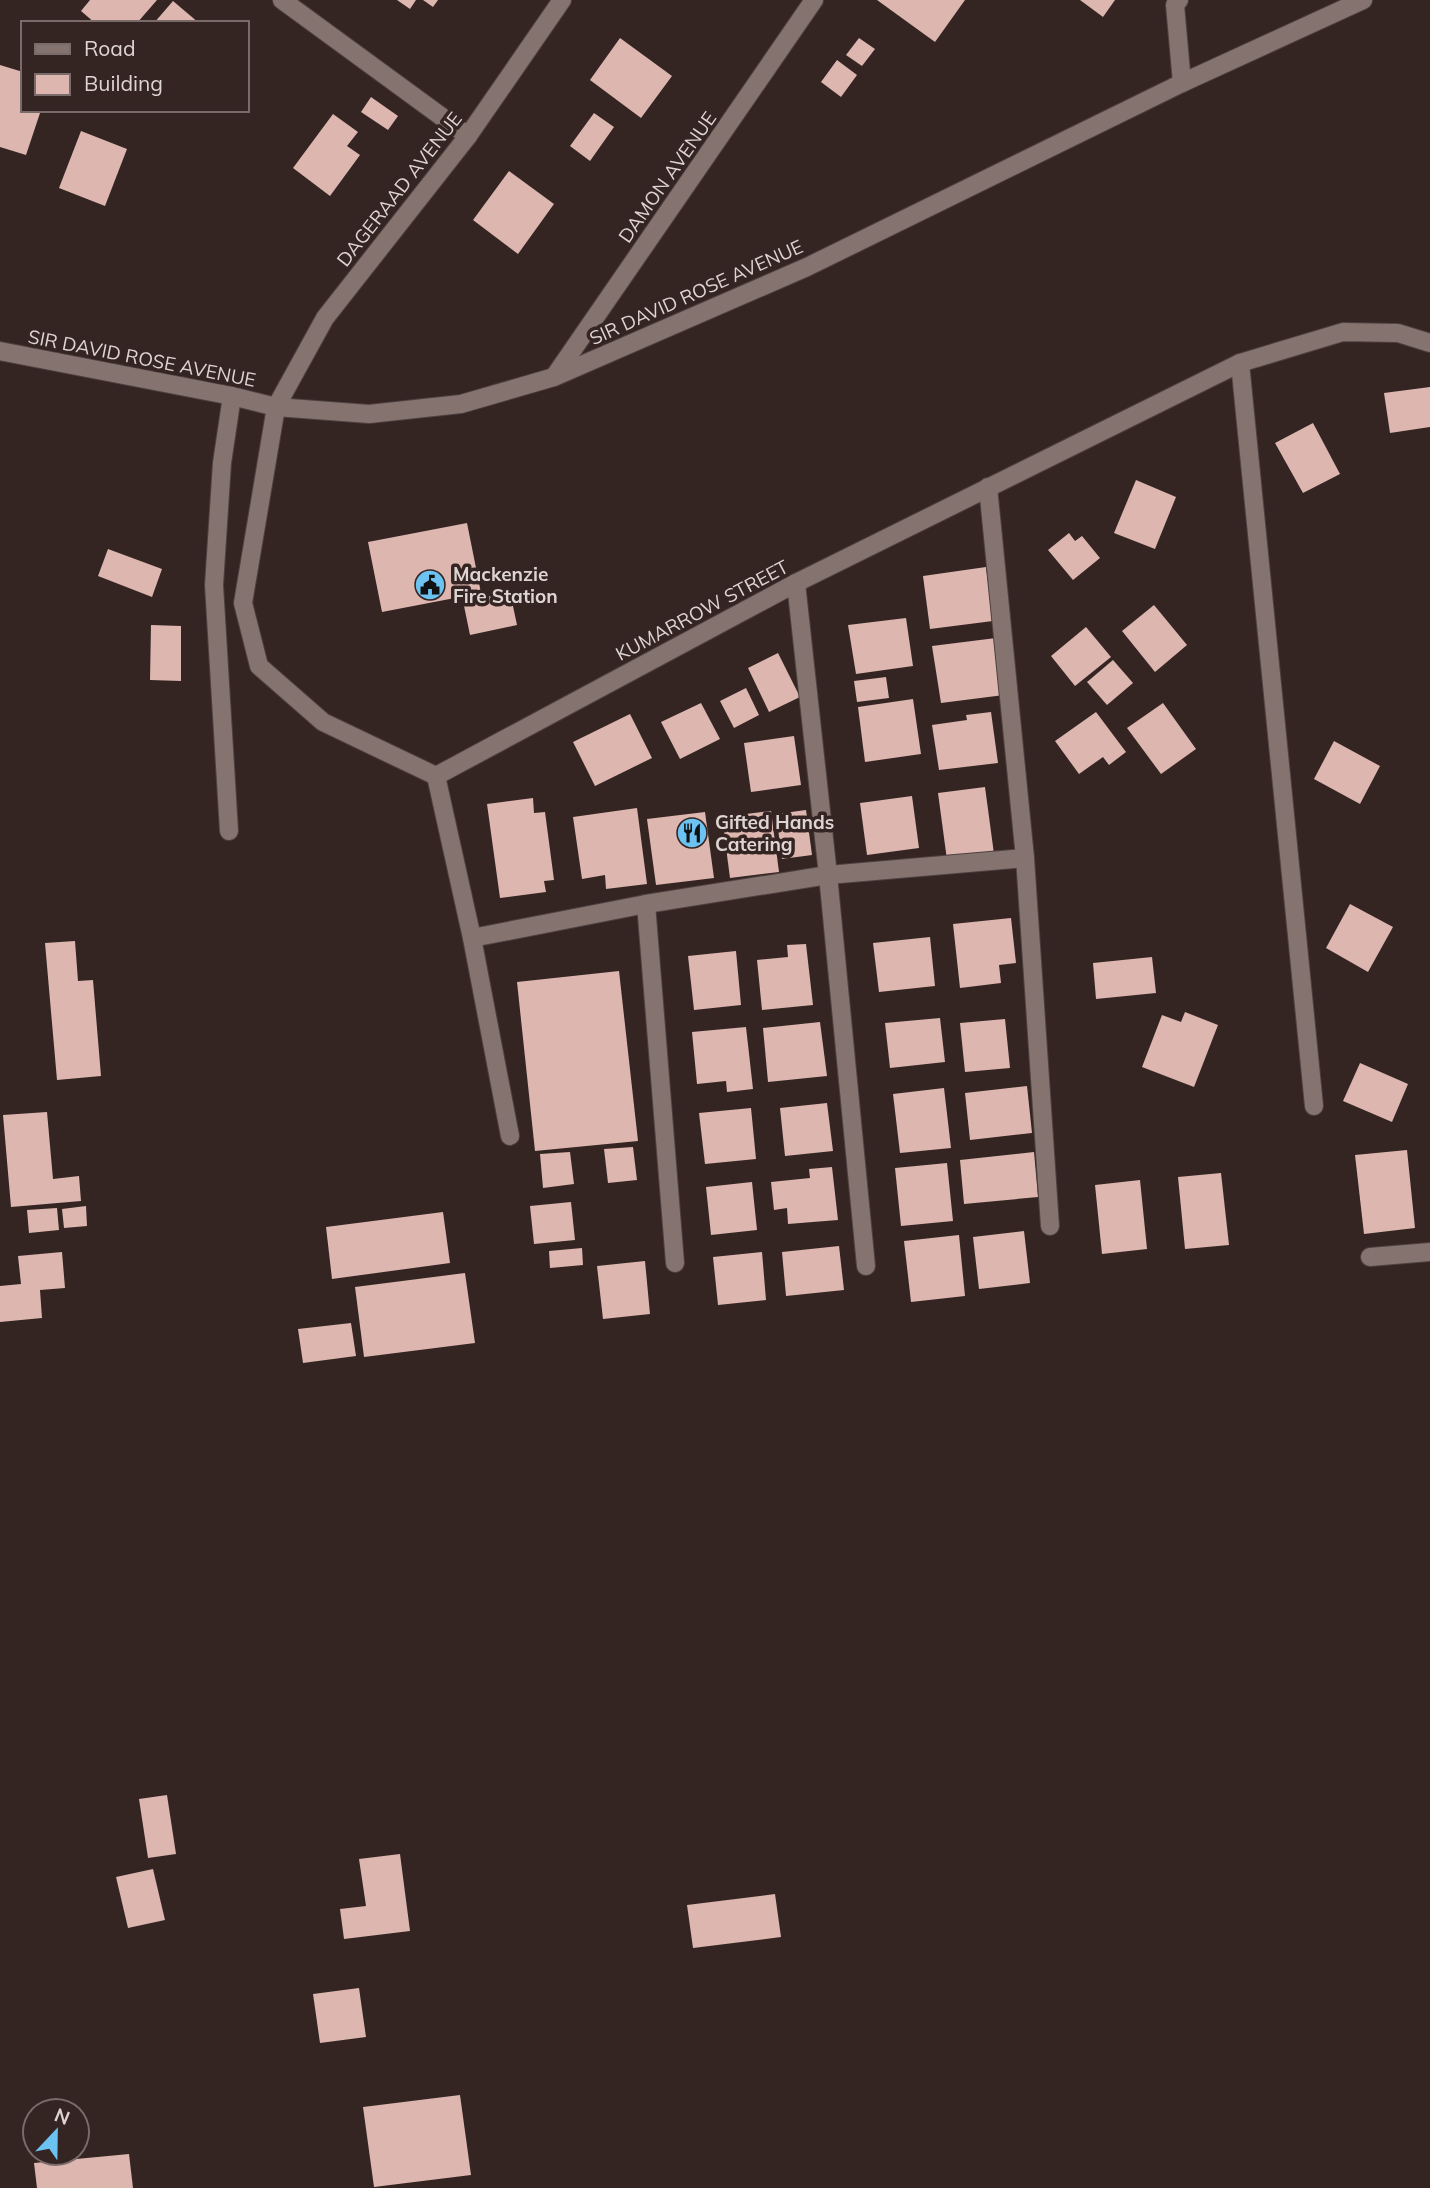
<svg xmlns="http://www.w3.org/2000/svg" width="1430" height="2188" viewBox="0 0 1430 2188" font-family="Mulish,sans-serif">
	<style>
		.building { fill: #ddb6b0 }
		.lines { fill: none; stroke-linecap: round; stroke-linejoin: round }
		.lane-casing { stroke: #4e413f; stroke-width: 20 }
		.street-casing { stroke: #4e413f; stroke-width: 20 }
		.lane { stroke: #857370; stroke-width: 18 }
		.street { stroke: #857370; stroke-width: 18 }
		.labels { text-anchor: middle; dominant-baseline: central; stroke-width: 7; stroke-linejoin: round; paint-order: stroke }
		.street-label { font-size: 19px; fill: #ded4d2; stroke: #342523 }
		.poi-label { font-size: 19px; font-weight: bold; fill: #ded4d2; stroke: #342523; text-anchor: start }
	</style>
	<rect width="100%" height="100%" fill="#342523"/>
	<g class="building">
		<polygon points="90,0 157,0 137,23 95,23 81,11"/>
		<polygon points="397,0 416,0 410,9"/>
		<polygon points="423,0 438,0 433,7"/>
		<polygon points="877,0 965,0 935,42"/>
		<polygon points="1080,0 1115,0 1103,17"/>
		<polygon points="173,1 199,23 154,23"/>
		<polygon points="620,38 672,76 641,118 590,80"/>
		<polygon points="859,38 875,49 862,66 846,55"/>
		<polygon points="837,60 857,75 841,97 821,82"/>
		<polygon points="0,65 23,72 23,110 41,110 26,155 0,147"/>
		<polygon points="371,97 398,116 388,130 361,112"/>
		<polygon points="594,113 614,127 590,161 570,146"/>
		<polygon points="333,114 358,132 347,146 360,155 330,196 293,168"/>
		<polygon points="81,131 127,149 105,206 59,188"/>
		<polygon points="509,171 554,204 518,254 473,220"/>
		<polygon points="1430,387 1430,427 1390,433 1384,393"/>
		<polygon points="1313,423 1340,474 1303,493 1275,443"/>
		<polygon points="1136,480 1176,497 1155,549 1114,533"/>
		<polygon points="467,523 481,593 382,612 368,542"/>
		<polygon points="1069,533 1075,541 1082,536 1100,558 1073,580 1048,550"/>
		<polygon points="108,549 162,569 152,597 98,576"/>
		<polygon points="986,567 993,621 930,629 923,576"/>
		<polygon points="510,592 517,625 470,635 463,601"/>
		<polygon points="1154,605 1187,645 1155,672 1122,631"/>
		<polygon points="906,618 913,666 856,674 848,625"/>
		<polygon points="151,625 181,626 181,681 150,680"/>
		<polygon points="1086,627 1111,657 1075,686 1051,656"/>
		<polygon points="996,638 1004,695 941,703 932,646"/>
		<polygon points="778,653 800,697 769,712 748,668"/>
		<polygon points="1113,660 1133,683 1107,705 1087,682"/>
		<polygon points="886,677 889,698 857,702 854,681"/>
		<polygon points="746,688 759,715 734,728 720,701"/>
		<polygon points="913,699 921,754 865,762 858,707"/>
		<polygon points="701,703 720,739 680,759 661,722"/>
		<polygon points="1163,703 1196,749 1161,774 1127,728"/>
		<polygon points="991,712 998,763 939,770 932,725 967,720 966,715"/>
		<polygon points="1096,712 1126,752 1109,765 1103,757 1079,774 1055,741"/>
		<polygon points="630,714 652,758 595,786 573,742"/>
		<polygon points="794,736 801,785 751,792 744,743"/>
		<polygon points="1334,741 1380,766 1360,804 1314,779"/>
		<polygon points="985,787 994,854 947,860 938,793"/>
		<polygon points="912,796 919,848 867,855 860,803"/>
		<polygon points="533,798 534,813 545,812 554,880 544,881 546,892 500,898 487,804"/>
		<polygon points="637,808 647,884 606,889 605,875 582,879 573,817"/>
		<polygon points="806,810 812,855 782,859 776,814"/>
		<polygon points="771,811 779,872 730,878 722,817"/>
		<polygon points="705,812 714,878 656,885 647,819"/>
		<polygon points="1350,904 1393,927 1368,972 1326,948"/>
		<polygon points="1011,918 1016,963 999,965 1001,983 960,988 953,924"/>
		<polygon points="930,937 935,986 879,992 873,943"/>
		<polygon points="75,941 78,981 93,980 101,1076 57,1080 45,943"/>
		<polygon points="806,944 813,1005 762,1010 757,960 788,957 787,945"/>
		<polygon points="736,951 741,1005 694,1010 688,956"/>
		<polygon points="1152,957 1156,993 1096,999 1093,963"/>
		<polygon points="619,971 638,1141 535,1151 517,982"/>
		<polygon points="1185,1012 1218,1025 1194,1087 1142,1067 1162,1015 1181,1022"/>
		<polygon points="940,1018 945,1062 890,1068 885,1023"/>
		<polygon points="1005,1019 1010,1068 965,1072 960,1023"/>
		<polygon points="820,1022 827,1076 768,1082 763,1028"/>
		<polygon points="746,1027 753,1089 727,1092 726,1081 697,1084 692,1032"/>
		<polygon points="1360,1063 1408,1084 1392,1122 1343,1101"/>
		<polygon points="1027,1086 1032,1133 970,1140 965,1093"/>
		<polygon points="944,1088 951,1148 900,1153 893,1094"/>
		<polygon points="827,1103 833,1151 785,1156 780,1108"/>
		<polygon points="751,1108 756,1159 705,1164 699,1113"/>
		<polygon points="47,1112 53,1179 79,1176 81,1201 11,1207 3,1115"/>
		<polygon points="633,1147 637,1180 608,1183 604,1149"/>
		<polygon points="1407,1150 1415,1228 1364,1234 1355,1155"/>
		<polygon points="570,1152 574,1184 543,1188 540,1154"/>
		<polygon points="1034,1152 1038,1197 964,1204 960,1160"/>
		<polygon points="947,1163 953,1221 901,1226 895,1168"/>
		<polygon points="832,1167 838,1220 788,1224 787,1208 774,1210 771,1182 810,1178 809,1169"/>
		<polygon points="1221,1173 1229,1245 1185,1249 1178,1177"/>
		<polygon points="1140,1180 1147,1249 1102,1254 1095,1185"/>
		<polygon points="752,1182 757,1230 711,1235 706,1187"/>
		<polygon points="571,1202 575,1240 534,1244 530,1206"/>
		<polygon points="86,1206 87,1226 64,1228 62,1209"/>
		<polygon points="57,1208 59,1230 29,1233 27,1210"/>
		<polygon points="443,1212 450,1263 332,1279 326,1227"/>
		<polygon points="1024,1231 1030,1283 979,1289 973,1237"/>
		<polygon points="959,1235 965,1296 911,1302 904,1241"/>
		<polygon points="839,1246 844,1290 786,1296 782,1252"/>
		<polygon points="582,1248 583,1265 550,1268 549,1251"/>
		<polygon points="62,1252 65,1288 40,1290 42,1318 0,1322 0,1286 21,1284 18,1256"/>
		<polygon points="762,1252 766,1300 718,1305 713,1257"/>
		<polygon points="645,1261 650,1314 603,1319 597,1266"/>
		<polygon points="465,1273 475,1343 364,1357 355,1287"/>
		<polygon points="351,1323 356,1356 303,1363 298,1329"/>
		<polygon points="167,1795 176,1854 148,1858 139,1799"/>
		<polygon points="400,1854 410,1931 344,1939 340,1909 366,1906 359,1859"/>
		<polygon points="153,1869 165,1920 128,1928 116,1877"/>
		<polygon points="775,1894 781,1937 693,1948 687,1905"/>
		<polygon points="359,1988 366,2037 320,2043 313,1994"/>
		<polygon points="460,2095 471,2175 374,2187 363,2107"/>
		<polygon points="129,2154 133,2188 37,2188 34,2163"/>
	</g>
	<g class="lines">
		<g class="lane-casing">
			<polyline id="lane" points="229,831 214,585 222,463 232,396"/>
		</g>
		<g class="street-casing">
			<g id="street">
				<polyline points="282,0 468,136"/>
				<polyline points="562,0 468,136 325,318 276,407 243,603 259,666 323,722 436,776 796,583 1240,363 1343,332 1398,333 1430,343"/>
				<polyline points="1179,0 1175,5 1182,83"/>
				<polyline points="0,351 232,396 276,407 369,414 461,404 554,377 807,267 1182,83 1363,0"/>
				<polyline points="1240,363 1314,1106"/>
				<polyline points="554,377 814,0"/>
				<polyline points="988,487 1025,858 1050,1226"/>
				<polyline points="796,583 828,875 866,1266"/>
				<polyline points="436,776 472,938 510,1136"/>
				<polyline points="646,904 675,1263"/>
				<polyline points="472,938 646,904 828,875 1025,858"/>
				<polyline points="1370,1257 1430,1252"/>
			</g>
		</g>
		<use href="#lane" class="lane"/>
		<use href="#street" class="street"/>
	</g>
	<defs>
		<g id="civic-disc" transform="scale(1.575)"><circle r="9.5" fill="#6cc3f2" stroke="#342523"/><path d="M-.6-6.5H3V-4.5H.6V-3L4-1V1h2V6H-6V1h2V-1L-.6-3ZM-1.2 2.5V6h2.4V2.5Z" fill="#111"/></g>
		<g id="restaurant-disc" transform="scale(1.575)"><circle r="9.5" fill="#6cc3f2" stroke="#342523"/><path d="M-5-6h1v4h1v-4h1v4h1v-4h1v5L-1.5 .5V6h-2V.5L-5-1ZM5-6V6H3V1.5H1.5Q1.5-4 5-6Z" fill="#111"/></g>
	</defs>
	<g fill-rule="evenodd">
		<use href="#civic-disc" x="430" y="585"/>
		<use href="#restaurant-disc" x="692" y="833"/>
	</g>
	<g class="labels">
		<g class="street-label">
			<text transform="translate(667 177) rotate(-55)">DAMON AVENUE</text>
			<text transform="translate(399 189) rotate(-52)">DAGERAAD AVENUE</text>
			<text transform="translate(696 292) rotate(-24)">SIR DAVID ROSE AVENUE</text>
			<text transform="translate(142 358) rotate(11)">SIR DAVID ROSE AVENUE</text>
			<text transform="translate(702 610) rotate(-28)">KUMARROW STREET</text>
		</g>
		<g class="poi-label">
			<text x="453" y="574">Mackenzie<tspan x="453" dy="22">Fire Station</tspan></text>
			<text x="715" y="822">Gifted Hands<tspan x="715" dy="22">Catering</tspan></text>
		</g>
	</g>
	<rect x="21" y="21" width="228" height="91" fill="#342523" stroke="#786b69" stroke-width="2"/>
	<rect x="35" y="44" width="35" height="10" fill="#857370" stroke="#786b69" stroke-width="2"/>
	<text x="84" y="56" font-size="21" fill="#ded4d2">Road</text>
	<rect x="35" y="74" width="35" height="21" fill="#ddb6b0" stroke="#786b69" stroke-width="2"/>
	<text x="84" y="91" font-size="21" fill="#ded4d2">Building</text>
	<g transform="translate(56 2132) rotate(22)"><circle r="33" fill="#342523" stroke="#786b69" stroke-width="2"/>
	<path d="M0-5L12 26L0 18L-12 26Z" fill="#6cc3f2"/>
	<text y="-10" font-size="19" font-weight="bold" text-anchor="middle" fill="#ded4d2">N</text>
	</g>
</svg>
